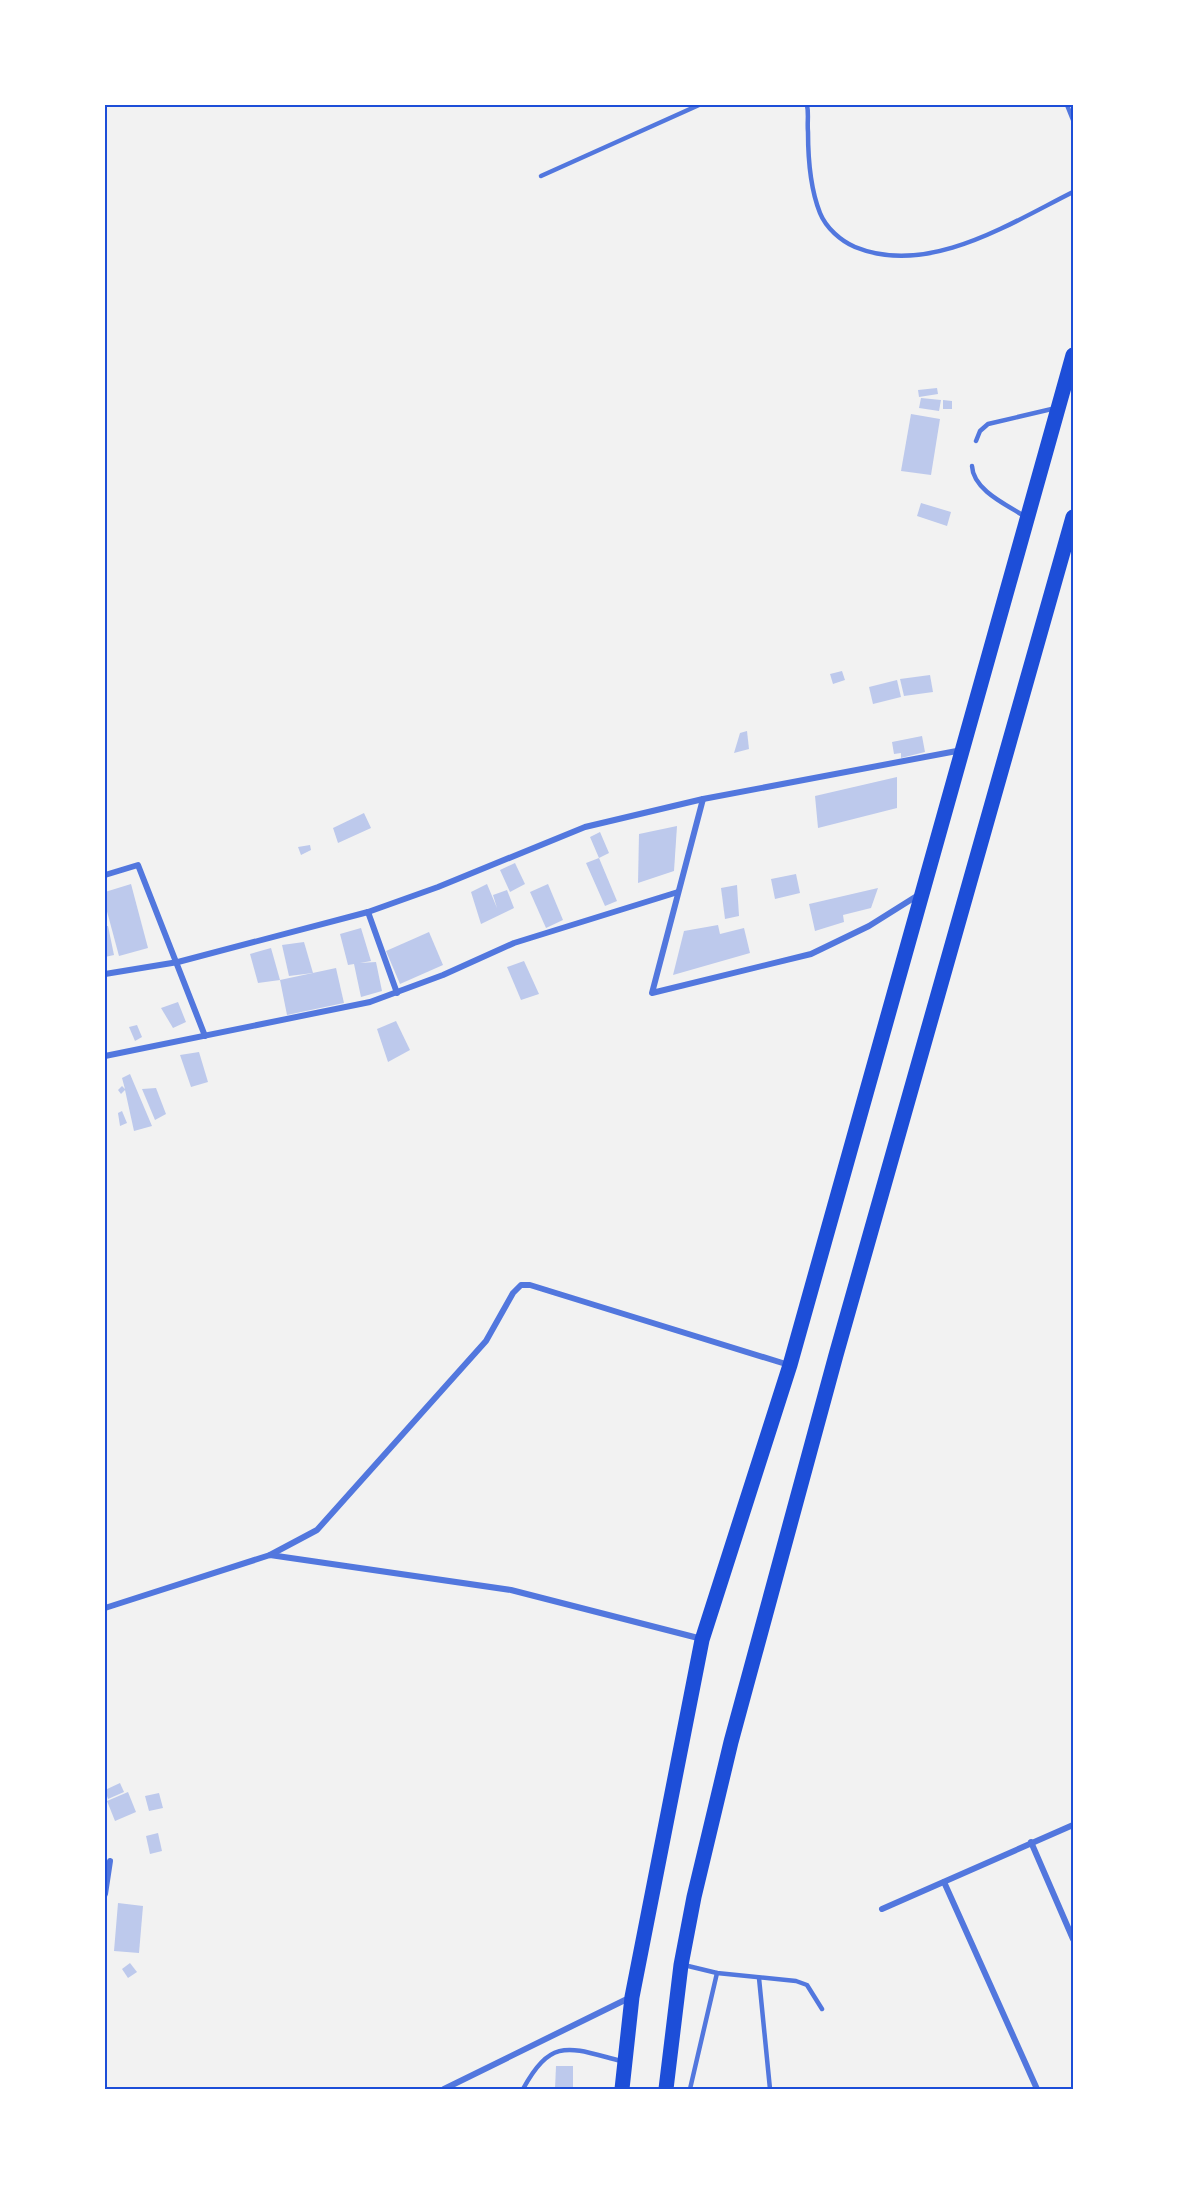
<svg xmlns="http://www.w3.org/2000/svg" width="1178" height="2194" viewBox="0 0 1178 2194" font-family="Lato,sans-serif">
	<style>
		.building { fill: #bdc9ec }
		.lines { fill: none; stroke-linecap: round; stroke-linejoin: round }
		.service { stroke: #5277de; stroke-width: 4.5 }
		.minor { stroke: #5277de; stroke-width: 6 }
		.trunk { stroke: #1d4ed8; stroke-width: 15 }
		.neatline { fill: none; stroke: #1d4ed8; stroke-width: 2 }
	</style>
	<rect width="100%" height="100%" fill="#f2f2f2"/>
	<g class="building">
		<polygon points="937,388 938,394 919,397 918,390"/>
		<polygon points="921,398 941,400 939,411 919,408"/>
		<polygon points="943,400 952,401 952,409 943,409"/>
		<polygon points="911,414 940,419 931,475 901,471"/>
		<polygon points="921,503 951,512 947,526 917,516"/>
		<polygon points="842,671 845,680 833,684 830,674"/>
		<polygon points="930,675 933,692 904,696 900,679"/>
		<polygon points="897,680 901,697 873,704 869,687"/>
		<polygon points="747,731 749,749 734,753 740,733"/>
		<polygon points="922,736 925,752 901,758 901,753 894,754 892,742"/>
		<polygon points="897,777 897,808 818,828 815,796"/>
		<polygon points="364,813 371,828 338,843 333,828"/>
		<polygon points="677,826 674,871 638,883 639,834"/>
		<polygon points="600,832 609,853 599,858 617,901 605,906 586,863 599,858 590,837"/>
		<polygon points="310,845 311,850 301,855 298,847"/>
		<polygon points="515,863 525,884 510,892 500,870"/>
		<polygon points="796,874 800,893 775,899 771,879"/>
		<polygon points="131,884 148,948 119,956 105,904 105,892"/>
		<polygon points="487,884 497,908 493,895 507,890 514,908 481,924 471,892"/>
		<polygon points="548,884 563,920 546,928 530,892"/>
		<polygon points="737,885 739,916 725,919 721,888"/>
		<polygon points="878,888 871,908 843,915 844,922 815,931 809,904"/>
		<polygon points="718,925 720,934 744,928 750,953 673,975 684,931"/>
		<polygon points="105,926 108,926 114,955 105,957"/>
		<polygon points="361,928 371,961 360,963 376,962 382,991 361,997 354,964 348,965 340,934"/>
		<polygon points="429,932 443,965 400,984 386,951"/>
		<polygon points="304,942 313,973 289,976 282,945"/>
		<polygon points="271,948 280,980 258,983 250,954"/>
		<polygon points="524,961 539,994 521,1000 507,967"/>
		<polygon points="336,968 344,1003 287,1015 280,980"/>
		<polygon points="178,1002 186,1022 173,1028 161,1008"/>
		<polygon points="396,1021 410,1050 388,1062 377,1029"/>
		<polygon points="137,1025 142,1037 135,1041 129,1027"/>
		<polygon points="199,1052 208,1082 191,1087 180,1055"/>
		<polygon points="130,1074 152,1126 134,1131 125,1090 121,1094 118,1090 122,1086 125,1089 122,1078"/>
		<polygon points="156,1088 166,1114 155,1120 142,1089"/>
		<polygon points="122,1111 127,1123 120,1126 118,1113"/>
		<polygon points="120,1783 124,1792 108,1799 105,1790"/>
		<polygon points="128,1792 136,1812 115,1821 107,1801"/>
		<polygon points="159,1793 163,1808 149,1811 145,1796"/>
		<polygon points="158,1833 162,1851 150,1854 146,1836"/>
		<polygon points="118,1903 143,1906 139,1953 114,1951"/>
		<polygon points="130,1963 137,1972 128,1978 122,1969"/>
		<polygon points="556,2066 573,2066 573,2089 555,2089"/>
	</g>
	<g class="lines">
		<g class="service">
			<path d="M 807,105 C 809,114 807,123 808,132 C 808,159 810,188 820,213 C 826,228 841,241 855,247 C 928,277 1009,224 1073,192"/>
			<polyline points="1067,105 1073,120"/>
			<polyline points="541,176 699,105"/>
			<polyline points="976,441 980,431 988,424 1056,408"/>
			<path d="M 972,466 C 973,490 1007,505 1026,517"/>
			<polyline points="684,1965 717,1973 796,1981 807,1985 822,2009"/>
			<polyline points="759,1978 770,2089"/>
			<path d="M 523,2089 C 552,2036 570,2048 621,2061"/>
			<polyline points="690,2089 717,1973"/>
		</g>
		<g class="minor">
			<polyline points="703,799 652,993 811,954 869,926 920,894"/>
			<polyline points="105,875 138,865 205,1036"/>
			<polyline points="368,912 397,993"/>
			<polyline points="105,974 178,962 368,912 438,887 585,827 703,799 962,750"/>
			<polyline points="105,1056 370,1002 443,975 514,943 678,892"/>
			<polyline points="270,1555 317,1530 486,1341 513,1293 521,1285 530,1285 789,1365"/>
			<polyline points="105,1608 270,1555 511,1590 702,1639"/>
			<polyline points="1031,1842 1073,1939"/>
			<polyline points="944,1882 1037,2089"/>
			<polyline points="105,1894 110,1861"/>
			<polyline points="882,1909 1073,1825"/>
			<polyline points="444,2089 629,1998"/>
		</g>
		<g class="trunk">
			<polyline points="622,2089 632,1997 702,1640 790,1365 1073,355"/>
			<polyline points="666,2089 681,1965 694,1897 731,1742 836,1355 1073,517"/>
		</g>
	</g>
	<rect width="1178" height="2194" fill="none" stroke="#ffffff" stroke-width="213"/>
	<rect x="106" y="106" width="966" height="1982" class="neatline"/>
</svg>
